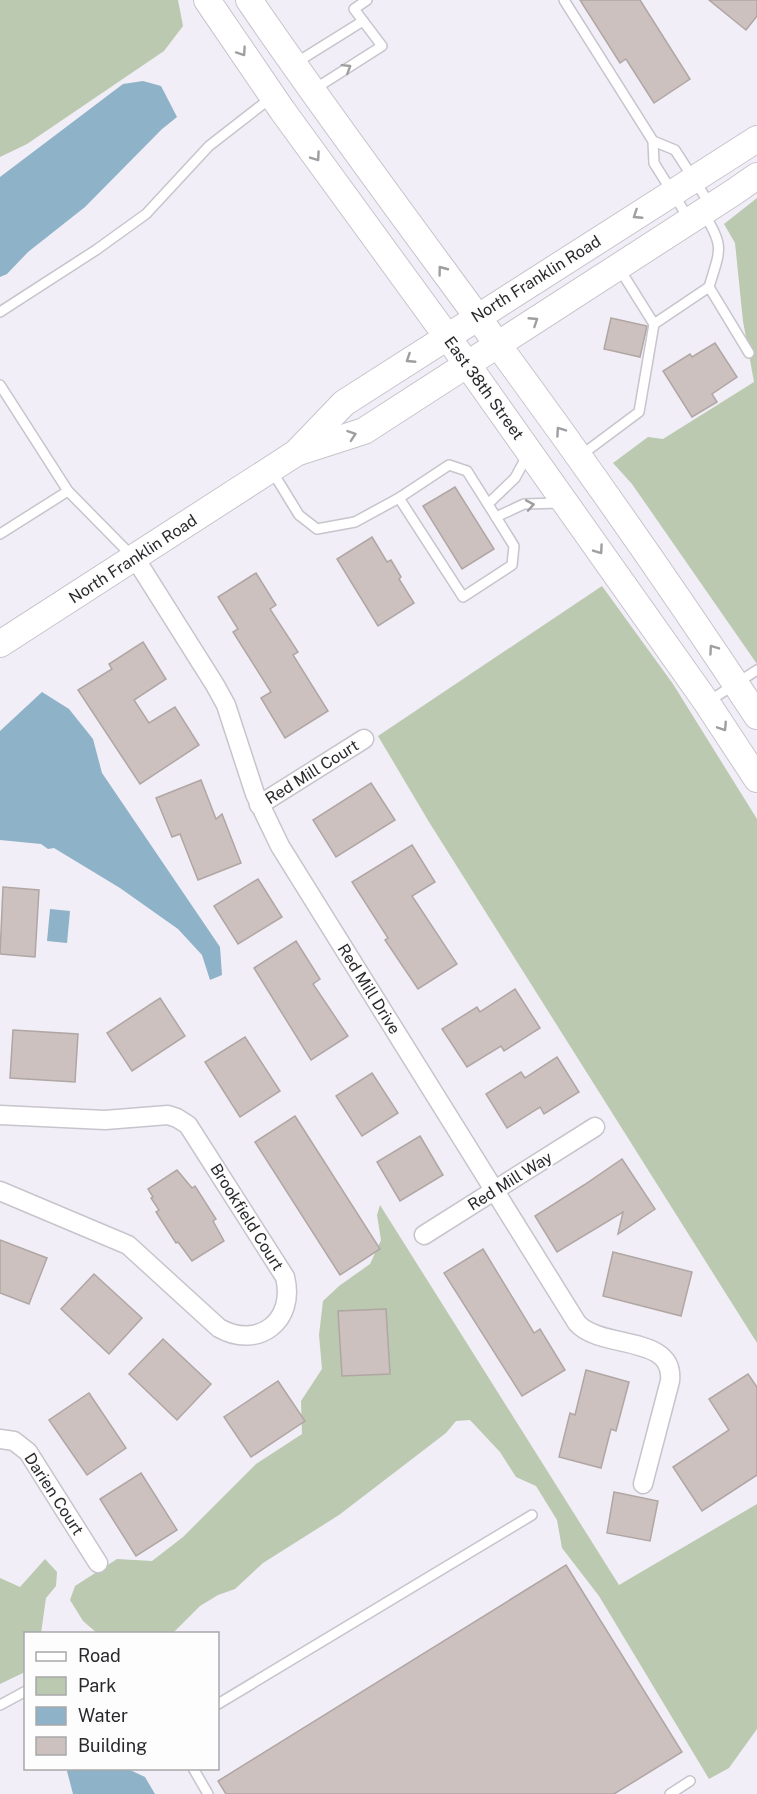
<svg xmlns="http://www.w3.org/2000/svg" width="757" height="1794" viewBox="0 0 757 1794" font-family="'Public Sans',sans-serif">
	<style>
		.green { fill: #bac9af }
		.water { fill: #8eb2c7 }
		.building { fill: #ccc1be; stroke: #b0a6a3; stroke-width: 1.5 }
		.lines { fill: none; stroke-linecap: round; stroke-linejoin: round }
		.lane-casing { stroke: #c7c4cc; stroke-width: 12 }
		.street-casing { stroke: #c7c4cc; stroke-width: 21 }
		.secondary-casing { stroke: #c7c4cc; stroke-width: 28 }
		.lane { stroke: #fff; stroke-width: 9 }
		.street { stroke: #fff; stroke-width: 18 }
		.secondary { stroke: #fff; stroke-width: 26 }
		.oneway { stroke: #9f9ea0 }
		.labels { text-anchor: middle; dominant-baseline: central; stroke-width: 4.5; stroke-linejoin: round; paint-order: stroke }
		.street-label { font-size: 16px; fill: #29282b; stroke: #fdfdfe }
	</style>
	<rect width="100%" height="100%" fill="#f1eef7"/>
	<g class="green">
		<polygon points="0,0 178,0 183,26 164,51 27,144 0,157"/>
		<polygon points="757,198 757,664 632,484 613,463 648,437 663,439 754,382 743,321 735,243 724,224"/>
		<polygon points="602,586 673,684 757,819 757,1343 429,822 378,736"/>
		<polygon points="380,1205 619,1585 757,1504 757,1729 729,1768 709,1779 599,1596 562,1548 557,1520 536,1486 516,1477 500,1452 470,1420 456,1421 446,1433 339,1515 263,1563 235,1589 218,1595 200,1606 173,1633 97,1633 83,1621 70,1600 75,1586 117,1559 152,1561 183,1537 256,1464 302,1434 301,1401 322,1369 319,1335 323,1301 339,1286 370,1264 381,1240 377,1215"/>
		<polygon points="45,1559 57,1572 56,1586 46,1598 41,1633 26,1634 25,1672 0,1684 0,1578 20,1587"/>
	</g>
	<g class="water">
		<polygon points="143,81 161,86 177,117 162,129 85,207 28,252 7,274 0,277 0,177 123,84"/>
		<polygon points="42,692 69,709 93,739 102,773 220,947 222,975 210,980 202,955 178,929 120,888 54,848 48,849 41,844 0,840 0,731"/>
		<polygon points="50,909 70,911 67,943 47,941"/>
		<polygon points="70,1769 128,1769 145,1777 155,1794 73,1794 67,1771"/>
	</g>
	<g class="building">
		<polygon points="580,0 640,0 690,79 654,103 626,59 620,63"/>
		<polygon points="709,0 757,0 757,16 746,30"/>
		<polygon points="611,318 647,326 640,357 604,349"/>
		<polygon points="715,343 737,377 712,394 717,402 692,417 663,371 690,354 692,357"/>
		<polygon points="455,487 494,549 462,569 423,506"/>
		<polygon points="372,537 387,562 391,560 401,577 399,579 414,603 378,626 337,559"/>
		<polygon points="256,573 276,605 270,609 298,652 293,655 328,711 285,738 261,698 271,692 233,632 238,629 218,597"/>
		<polygon points="143,642 166,679 134,700 149,723 175,707 199,745 140,784 78,690 112,669 109,664"/>
		<polygon points="201,780 216,819 222,814 241,863 198,880 180,834 172,837 156,798"/>
		<polygon points="371,783 395,820 336,857 313,820"/>
		<polygon points="412,845 435,882 412,896 457,964 418,989 385,940 388,938 352,882"/>
		<polygon points="258,879 282,917 238,944 214,906"/>
		<polygon points="3,887 39,890 35,957 0,954"/>
		<polygon points="296,941 320,979 313,984 348,1036 311,1060 254,968"/>
		<polygon points="515,989 540,1028 504,1051 501,1046 467,1067 442,1029 477,1007 480,1012"/>
		<polygon points="160,998 185,1036 132,1071 107,1033"/>
		<polygon points="13,1030 78,1034 75,1082 10,1078"/>
		<polygon points="245,1037 280,1091 240,1117 205,1062"/>
		<polygon points="557,1057 579,1092 544,1114 540,1107 507,1128 486,1094 521,1072 525,1078"/>
		<polygon points="372,1073 398,1113 362,1136 336,1096"/>
		<polygon points="295,1116 380,1249 340,1275 255,1142"/>
		<polygon points="420,1136 443,1175 400,1201 377,1162"/>
		<polygon points="622,1159 655,1209 618,1234 623,1212 557,1252 535,1216 584,1185"/>
		<polygon points="177,1170 192,1188 195,1186 216,1219 213,1221 224,1241 192,1261 178,1242 176,1243 156,1212 159,1210 151,1198 153,1197 148,1189"/>
		<polygon points="0,1240 47,1258 29,1304 0,1293"/>
		<polygon points="483,1249 534,1333 540,1329 565,1370 522,1396 444,1273"/>
		<polygon points="613,1252 692,1272 681,1316 603,1296"/>
		<polygon points="94,1274 142,1318 109,1354 61,1309"/>
		<polygon points="386,1309 390,1374 342,1376 338,1311"/>
		<polygon points="163,1339 211,1384 177,1420 129,1374"/>
		<polygon points="586,1370 629,1382 616,1431 611,1429 601,1468 559,1457 570,1413 575,1415"/>
		<polygon points="748,1374 757,1387 757,1475 702,1511 673,1467 729,1430 709,1399"/>
		<polygon points="278,1381 305,1421 251,1457 224,1417"/>
		<polygon points="89,1393 126,1448 87,1475 49,1420"/>
		<polygon points="141,1473 177,1530 136,1556 100,1499"/>
		<polygon points="614,1492 658,1501 650,1541 607,1533"/>
		<polygon points="566,1565 682,1752 614,1794 226,1794 218,1781"/>
	</g>
	<g class="lines">
		<g class="lane-casing">
			<g id="lane">
				<polyline points="564,0 653,141 654,163 689,219"/>
				<polyline points="294,64 363,21"/>
				<polyline points="313,90 382,46 354,9 367,0"/>
				<polyline points="653,141 675,150 711,206"/>
				<path d="M 704,214 C 725,247 720,250 709,287"/>
				<polyline points="0,312 96,250 146,214 209,146 272,97"/>
				<polyline points="654,324 709,287 749,353"/>
				<polyline points="0,385 68,491 133,557"/>
				<polyline points="580,456 639,412 654,324 619,268"/>
				<polygon points="449,465 467,471 496,517 514,546 512,565 463,597 399,498"/>
				<polyline points="272,471 299,515 317,529 355,522 399,498"/>
				<polyline points="488,504 515,478 528,454"/>
				<polyline points="496,517 524,504 560,503"/>
				<polyline points="0,534 68,491"/>
				<polyline points="709,701 757,670"/>
				<polyline points="218,1704 532,1515"/>
				<polyline points="0,1705 26,1691"/>
				<polyline points="193,1768 208,1794"/>
				<polyline points="670,1794 690,1781"/>
			</g>
		</g>
		<g class="street-casing">
			<g id="street">
				<path d="M 135,558 L 215,685 L 226,705 L 255,794 L 280,846 L 577,1323 C 601,1350 675,1334 670,1381 L 643,1484"/>
				<polyline points="259,805 364,739"/>
				<path d="M 0,1115 L 105,1120 L 168,1115 L 177,1118 L 188,1125 L 285,1277 C 296,1321 258,1350 219,1328 L 128,1245 L 0,1191"/>
				<polyline points="424,1235 595,1127"/>
				<polyline points="0,1439 14,1441 28,1452 98,1563"/>
			</g>
		</g>
		<g class="secondary-casing">
			<g id="secondary">
				<polyline points="207,0 282,110 467,364 707,703 757,779"/>
				<path d="M 249,0 C 329,117 414,230 498,345 C 587,466 674,590 757,716"/>
				<polyline points="299,452 364,431 734,192 757,176"/>
				<polyline points="0,644 296,453 344,403 757,139"/>
			</g>
		</g>
		<use href="#lane" class="lane"/>
		<use href="#street" class="street"/>
		<use href="#secondary" class="secondary"/>
	</g>
	<defs><path id="oneway-chevron" d="M-2-3.5L2.5 0L-2 3.5" fill="none" stroke-width="1.6" stroke-linecap="round" stroke-linejoin="round" transform="scale(1.5)"/></defs>
	<g class="oneway">
		<use href="#oneway-chevron" transform="translate(242 52) rotate(56)"/>
		<use href="#oneway-chevron" transform="translate(347 68) rotate(-32)"/>
		<use href="#oneway-chevron" transform="translate(316 157) rotate(55)"/>
		<use href="#oneway-chevron" transform="translate(637 215) rotate(147)"/>
		<use href="#oneway-chevron" transform="translate(442 270) rotate(-127)"/>
		<use href="#oneway-chevron" transform="translate(534 321) rotate(-33)"/>
		<use href="#oneway-chevron" transform="translate(410 359) rotate(147)"/>
		<use href="#oneway-chevron" transform="translate(560 431) rotate(-125)"/>
		<use href="#oneway-chevron" transform="translate(352 435) rotate(-19)"/>
		<use href="#oneway-chevron" transform="translate(530 505) rotate(-10)"/>
		<use href="#oneway-chevron" transform="translate(599 550) rotate(55)"/>
		<use href="#oneway-chevron" transform="translate(713 649) rotate(-125)"/>
		<use href="#oneway-chevron" transform="translate(723 727) rotate(57)"/>
	</g>
	<g class="labels">
		<g class="street-label">
			<text transform="translate(536 279) rotate(-32)">North Franklin Road</text>
			<text transform="translate(484 388) rotate(54)">East 38th Street</text>
			<text transform="translate(133 559) rotate(-33)">North Franklin Road</text>
			<text transform="translate(312 772) rotate(-32)">Red Mill Court</text>
			<text transform="translate(369 989) rotate(58)">Red Mill Drive</text>
			<text transform="translate(510 1181) rotate(-32)">Red Mill Way</text>
			<text transform="translate(247 1217) rotate(58)">Brookfield Court</text>
			<text transform="translate(54 1494) rotate(57)">Darien Court</text>
		</g>
	</g>
	<rect x="24" y="1632" width="195" height="138" fill="#fdfdfe" stroke="#a8a8aa" stroke-width="1.5"/>
	<rect x="36" y="1652" width="30" height="9" fill="#ffffff" stroke="#a8a8aa" stroke-width="1.5"/>
	<text x="78" y="1662" font-size="18" fill="#29282b">Road</text>
	<rect x="36" y="1677" width="30" height="18" fill="#bac9af" stroke="#a8a8aa" stroke-width="1.5"/>
	<text x="78" y="1692" font-size="18" fill="#29282b">Park</text>
	<rect x="36" y="1707" width="30" height="18" fill="#8eb2c7" stroke="#a8a8aa" stroke-width="1.5"/>
	<text x="78" y="1722" font-size="18" fill="#29282b">Water</text>
	<rect x="36" y="1737" width="30" height="18" fill="#ccc1be" stroke="#a8a8aa" stroke-width="1.5"/>
	<text x="78" y="1752" font-size="18" fill="#29282b">Building</text>
</svg>
